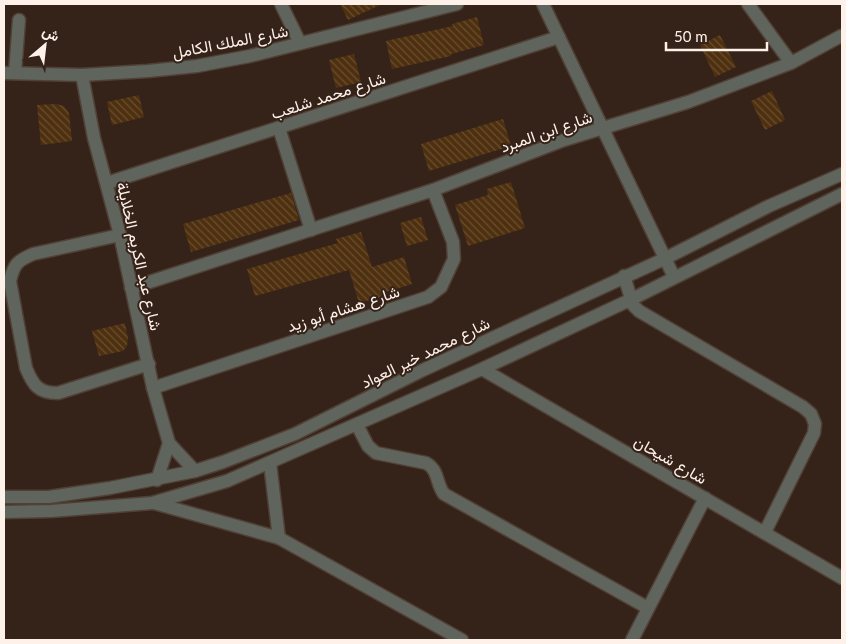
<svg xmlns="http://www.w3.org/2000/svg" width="846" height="644" viewBox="0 0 846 644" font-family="Lato,Vazirmatn,sans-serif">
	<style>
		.building { fill: url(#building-back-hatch) }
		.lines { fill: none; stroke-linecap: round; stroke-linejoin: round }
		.minor-casing { stroke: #514036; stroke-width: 15 }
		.minor { stroke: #5f655d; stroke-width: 12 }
		.labels { text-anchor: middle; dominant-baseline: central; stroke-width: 4; stroke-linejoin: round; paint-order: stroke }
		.street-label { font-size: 16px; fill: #fef1ea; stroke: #352319 }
	</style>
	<defs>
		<pattern id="building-back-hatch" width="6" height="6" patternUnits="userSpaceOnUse" patternTransform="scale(1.25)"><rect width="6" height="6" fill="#4e300f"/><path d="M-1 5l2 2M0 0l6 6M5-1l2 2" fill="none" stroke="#694e32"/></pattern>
	</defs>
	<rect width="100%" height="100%" fill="#352319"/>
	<g class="building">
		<polygon points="340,4 382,4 348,20"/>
		<polygon points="477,17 484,45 451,54 451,56 392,69 386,41 453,26 452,24"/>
		<polygon points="720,35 736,67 715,77 700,45"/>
		<polygon points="354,54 361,82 336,88 329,60"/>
		<polygon points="772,91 785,120 765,130 751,101"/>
		<polygon points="139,95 144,117 112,125 107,102"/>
		<polygon points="56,104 64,106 69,113 72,141 41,145 37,105"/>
		<polygon points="503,119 511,146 429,171 421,144"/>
		<polygon points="511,182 525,228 468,246 455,205 488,195 487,189"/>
		<polygon points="291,193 299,220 191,252 183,224"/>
		<polygon points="421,217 428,240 407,246 400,223"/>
		<polygon points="361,232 372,267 404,257 412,284 383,293 384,296 359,303 349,270 255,296 247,269 338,243 336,239"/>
		<polygon points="125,323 128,338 127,346 123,351 99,356 92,331"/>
	</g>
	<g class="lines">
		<g class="minor-casing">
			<g id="minor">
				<polyline points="281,4 300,43"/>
				<polyline points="543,4 674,277"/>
				<polyline points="748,4 791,63"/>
				<polyline points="4,73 82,75 148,71 197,66 250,56 457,4"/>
				<polyline points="15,73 19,20"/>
				<polyline points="82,75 94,138 120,235 153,388 169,443 195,471"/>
				<polyline points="279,128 311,230"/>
				<polyline points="107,183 559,37"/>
				<path d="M 120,235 L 33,254 C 17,261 14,264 10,281 L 26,368 C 33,385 38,393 58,393 L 149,364"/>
				<polyline points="624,276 633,305 639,311 803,407 811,414 815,424 814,433 765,532"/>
				<polyline points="131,288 433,190 564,140 688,102 791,63 841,36"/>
				<polyline points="482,369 842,578"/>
				<polyline points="153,388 428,297 441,287 454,259 453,242 433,190"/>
				<path d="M 357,425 L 368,446 L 376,453 L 426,463 C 439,470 436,484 444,494 L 648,608"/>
				<polyline points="270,463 279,538"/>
				<polyline points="157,480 169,443"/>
				<polyline points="4,497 49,497 110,488 195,471 223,462 295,434 423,370 664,259 769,206 842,174"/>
				<polyline points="154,503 279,538 462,640"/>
				<polyline points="4,512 51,511 152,503 227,481 482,369 632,299 842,194"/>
				<polyline points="632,640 705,498"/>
			</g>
		</g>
		<use href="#minor" class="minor"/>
	</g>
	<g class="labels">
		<g class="street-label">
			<text transform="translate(230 41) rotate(-11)">شارع الملك الكامل</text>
			<text transform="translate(328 95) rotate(-18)">شارع محمد شلعب</text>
			<text transform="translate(546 131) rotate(-19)">شارع ابن المبرد</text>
			<text transform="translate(140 256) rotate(77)">شارع عبد الكريم الخلايلة</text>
			<text transform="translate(343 308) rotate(-18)">شارع هشام أبو زيد</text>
			<text transform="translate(425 352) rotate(-26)">شارع محمد خير العواد</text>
			<text transform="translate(671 459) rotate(30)">شارع شيحان</text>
		</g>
	</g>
	<rect width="846" height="644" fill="none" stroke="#fef1ea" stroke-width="10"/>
	<g transform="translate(45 45) rotate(28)" stroke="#352319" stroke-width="4" paint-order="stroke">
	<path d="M0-4L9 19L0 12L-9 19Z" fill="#fef1ea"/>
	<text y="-8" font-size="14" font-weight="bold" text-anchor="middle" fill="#fef1ea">ش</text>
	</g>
	<path d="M666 42v8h101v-8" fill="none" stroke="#fef1ea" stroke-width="2.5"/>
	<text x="674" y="42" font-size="15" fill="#fef1ea" stroke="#352319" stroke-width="4" paint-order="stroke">50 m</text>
</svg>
